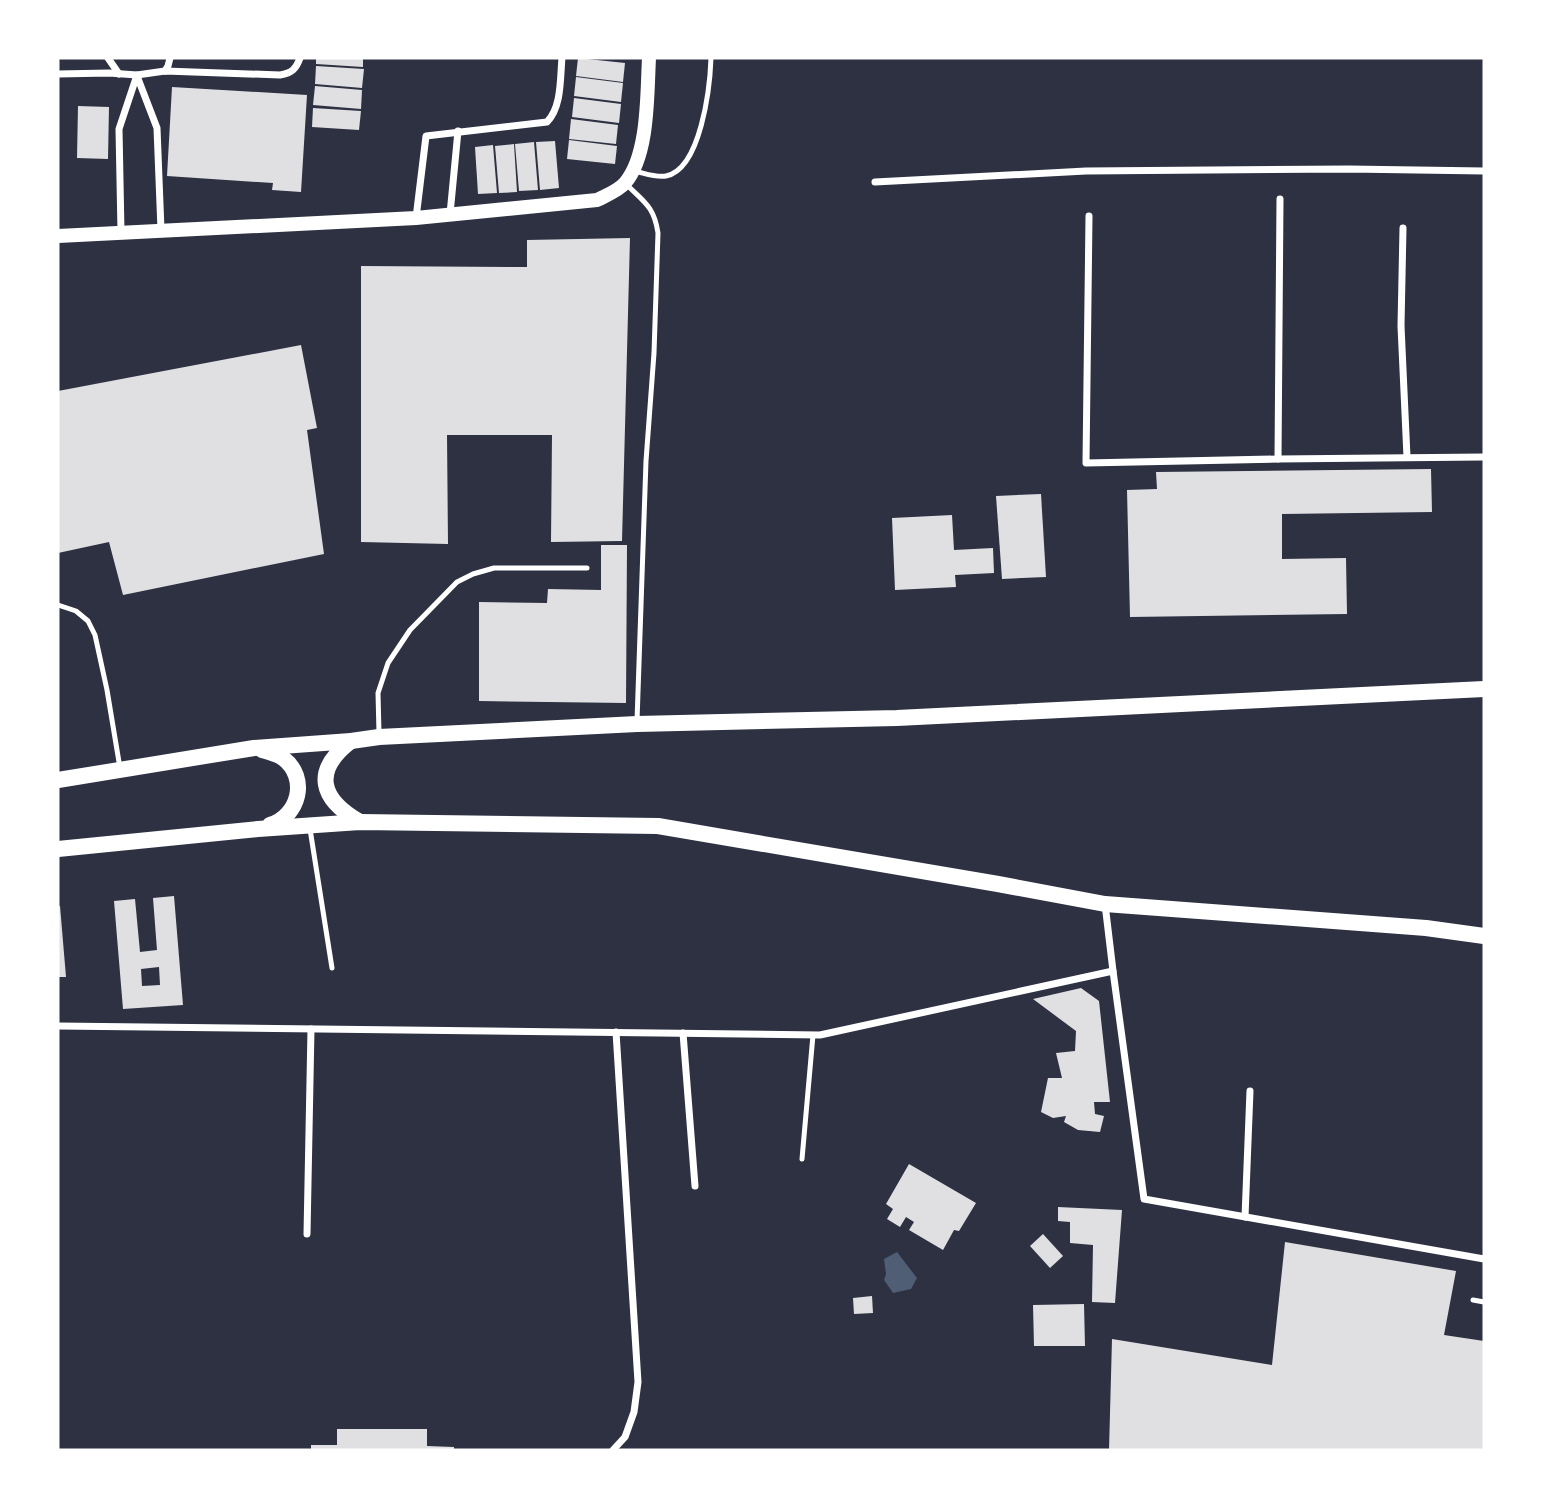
<svg xmlns="http://www.w3.org/2000/svg" width="1542" height="1508" viewBox="0 0 1542 1508" font-family="Cabin,sans-serif">
	<style>
		.water { fill: #4f5d75 }
		.building { fill: #e0e0e3; fill-rule: evenodd }
		.lines { fill: none; stroke-linecap: round; stroke-linejoin: round }
		.service { stroke: #fff; stroke-width: 5 }
		.minor { stroke: #fff; stroke-width: 7 }
		.secondary { stroke: #fff; stroke-width: 14 }
		.primary { stroke: #fff; stroke-width: 16 }
	</style>
	<rect width="100%" height="100%" fill="#2d3142"/>
	<polygon class="water" points="897,1252 917,1278 911,1289 893,1293 884,1280 886,1274 884,1259"/>
	<g class="building">
		<polygon points="316,58 363,58 363,67 316,64"/>
		<polygon points="578,58 625,63 623,82 576,76"/>
		<polygon points="316,66 364,69 362,88 315,84"/>
		<polygon points="576,77 623,83 621,102 574,96"/>
		<polygon points="315,86 362,90 361,109 313,105"/>
		<polygon points="172,87 307,95 301,192 272,190 273,183 167,176"/>
		<polygon points="574,98 621,104 619,123 572,117"/>
		<polygon points="78,106 109,107 108,159 77,158"/>
		<polygon points="313,108 361,111 359,130 312,127"/>
		<polygon points="571,119 618,125 616,144 569,139"/>
		<polygon points="569,140 617,146 615,164 567,159"/>
		<polygon points="555,141 559,188 540,190 536,142"/>
		<polygon points="534,142 538,190 519,191 515,144"/>
		<polygon points="514,144 517,192 499,193 495,146"/>
		<polygon points="493,145 497,193 478,194 475,147"/>
		<polygon points="630,238 622,541 551,542 552,435 447,435 448,544 361,542 361,266 527,267 527,240"/>
		<polygon points="301,345 317,428 307,430 324,554 123,595 109,542 58,553 58,391"/>
		<polygon points="1431,469 1432,512 1282,514 1282,559 1346,558 1347,614 1130,617 1127,490 1157,489 1156,472"/>
		<polygon points="1041,494 1046,577 1002,579 996,496"/>
		<polygon points="952,515 954,550 993,548 994,573 955,575 956,587 895,590 892,518"/>
		<polygon points="601,545 627,545 626,703 479,701 479,602 547,603 548,589 601,590"/>
		<path d="M 174,896 L 183,1005 L 123,1009 L 114,901 L 135,899 L 140,952 L 157,950 L 153,898 ZM 159,967 L 160,985 L 142,986 L 141,969 Z"/>
		<polygon points="58,906 60,906 66,977 58,977"/>
		<polygon points="1081,988 1099,1001 1110,1102 1094,1102 1095,1114 1104,1116 1100,1132 1078,1130 1064,1122 1066,1116 1053,1118 1041,1112 1048,1078 1062,1078 1056,1053 1075,1051 1076,1031 1033,999"/>
		<polygon points="909,1164 976,1203 959,1231 954,1230 943,1250 909,1230 914,1222 906,1217 900,1227 887,1219 893,1209 886,1204"/>
		<polygon points="1058,1207 1122,1210 1115,1303 1092,1302 1093,1245 1070,1243 1070,1222 1058,1221"/>
		<polygon points="1043,1234 1063,1256 1050,1268 1030,1246"/>
		<polygon points="1285,1242 1456,1271 1444,1335 1484,1341 1484,1450 1109,1450 1112,1339 1272,1365"/>
		<polygon points="872,1296 873,1313 854,1314 853,1298"/>
		<polygon points="1084,1304 1085,1346 1034,1346 1033,1305"/>
		<polygon points="337,1429 427,1429 427,1446 454,1447 454,1450 311,1450 311,1445 337,1445"/>
	</g>
	<g class="lines">
		<g class="service">
			<path d="M 634,171 C 644,173 656,178 666,176 C 701,169 710,87 711,58"/>
			<path d="M 626,184 C 644,202 654,206 658,233 L 654,353 L 646,461 L 637,721"/>
			<polyline points="58,605 76,611 88,621 95,635 107,690 120,768"/>
			<polyline points="379,733 378,693 388,663 410,630 457,582 473,574 494,568 587,568"/>
			<polyline points="310,829 332,968"/>
			<polyline points="802,1159 813,1035"/>
			<polyline points="1473,1300 1484,1302"/>
		</g>
		<g class="minor">
			<polyline points="108,58 119,74"/>
			<polyline points="165,71 168,66 170,58"/>
			<path d="M 58,74 L 109,73 L 137,75 L 165,71 L 280,75 C 292,73 296,69 300,58"/>
			<polyline points="137,76 157,128 161,230"/>
			<polyline points="875,182 1086,171 1349,169 1484,171"/>
			<polyline points="450,214 458,131"/>
			<polyline points="1089,216 1086,463 1278,459 1484,457"/>
			<path d="M 416,218 L 426,136 L 547,122 C 562,107 560,78 562,58"/>
			<polyline points="1403,228 1401,326 1407,457"/>
			<polyline points="121,232 119,129 137,75"/>
			<polyline points="1278,459 1280,199"/>
			<polyline points="1105,904 1113,971 1144,1199 1484,1259"/>
			<polyline points="58,1026 820,1035 1113,971"/>
			<polyline points="683,1033 695,1186"/>
			<polyline points="1245,1217 1250,1091"/>
			<polyline points="307,1234 311,1029"/>
			<polyline points="613,1450 625,1437 634,1412 638,1382 616,1032"/>
		</g>
		<path class="secondary" d="M 58,236 L 416,218 L 597,200 C 607,195 618,191 625,183 C 649,155 647,93 649,58"/>
		<g class="primary">
			<path d="M 351,741 C 312,771 320,799 360,822"/>
			<path d="M 262,750 C 269,752 277,754 283,758 C 309,778 299,816 270,825"/>
			<polyline points="58,780 254,748 351,741 379,737 637,724 897,718 1484,689"/>
			<polyline points="58,849 258,829 360,822 658,826 998,884 1105,904 1426,928 1484,936"/>
		</g>
	</g>
	<rect width="1542" height="1508" fill="none" stroke="#ffffff" stroke-width="119"/>
</svg>
